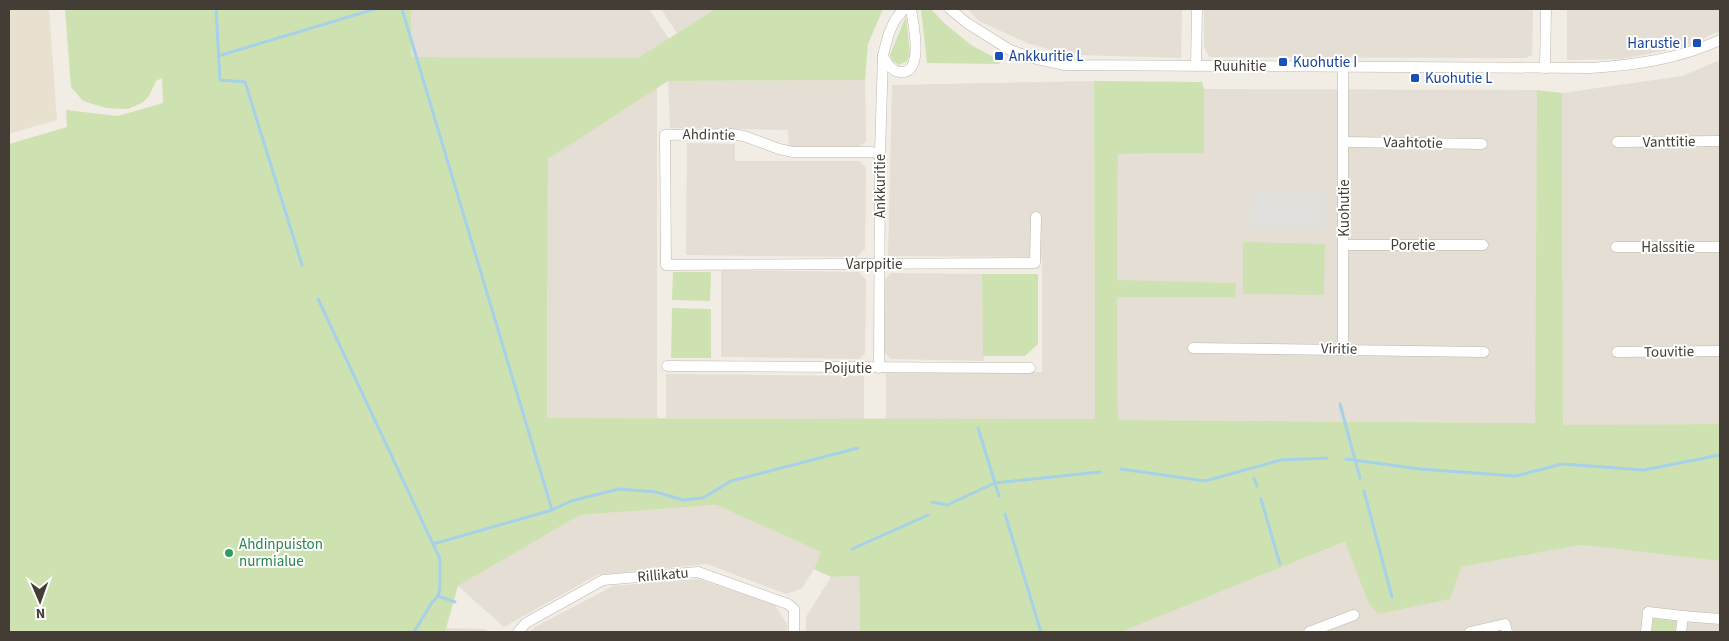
<svg xmlns="http://www.w3.org/2000/svg" width="1729" height="641" viewBox="0 0 1729 641" font-family="'Source Sans 3',sans-serif">
	<style>
		.residential { fill: #e4ded4 }
		.education { fill: #e9e1d0 }
		.green { fill: #cee2b1 }
		.parking { fill: #e2e0dd }
		.lines { fill: none; stroke-linecap: round; stroke-linejoin: round }
		.stream { stroke: #a6d1e9; stroke-width: 3 }
		.minor-casing { stroke: #beb7ac; stroke-width: 11 }
		.minor { stroke: #fff; stroke-width: 10 }
		.transit-dot { fill: #1a4fb4; stroke: #fff; stroke-width: 2 }
		.leisure-dot { fill: #2e9e5b; stroke: #fff; stroke-width: 2 }
		.labels { text-anchor: middle; dominant-baseline: central; stroke-width: 4; stroke-linejoin: round; paint-order: stroke }
		.transit-label { font-size: 15px; fill: #164399; stroke: #fff; text-anchor: start }
		.street-label { font-size: 15px; fill: #433d35; stroke: #fff }
		.leisure-label { font-size: 15px; fill: #27864d; stroke: #fff; text-anchor: start }
	</style>
	<rect width="100%" height="100%" fill="#f1ede5"/>
	<g class="residential">
		<polygon points="411,9 649,9 669,39 639,58 410,57"/>
		<polygon points="661,9 715,9 677,33"/>
		<polygon points="967,9 1182,9 1181,58 1081,55 1051,50 1027,43 979,21"/>
		<polygon points="1204,9 1533,9 1532,55 1526,58 1209,57 1204,47"/>
		<polygon points="1567,9 1720,9 1720,31 1684,47 1621,59 1567,60"/>
		<polygon points="1720,60 1720,424 1563,426 1562,93 1682,76"/>
		<polygon points="865,80 866,142 858,147 789,147 788,130 670,128 668,81"/>
		<polygon points="1094,81 1095,419 886,419 886,373 1042,372 1042,257 888,256 892,85"/>
		<polygon points="657,87 657,418 547,418 548,159"/>
		<polygon points="1204,89 1537,90 1536,423 1118,420 1117,297 1235,297 1235,283 1117,281 1118,154 1204,153"/>
		<polygon points="687,143 735,144 735,161 859,161 866,168 865,249 857,257 686,255"/>
		<polygon points="721,270 859,272 866,280 865,353 859,359 721,357"/>
		<polygon points="891,273 982,274 984,361 891,359 884,352 885,280"/>
		<polygon points="666,374 864,376 864,419 666,418"/>
		<polygon points="716,505 821,552 814,569 801,589 786,594 707,564 597,575 504,627 458,586 580,515"/>
		<polygon points="1346,542 1369,604 1461,567 1581,545 1720,561 1720,632 1121,632"/>
		<polygon points="859,576 860,632 806,632 806,617 831,577"/>
		<polygon points="698,579 774,604 787,624 787,632 529,632 535,627 613,586"/>
		<polygon points="446,628 485,629 490,632 445,632"/>
	</g>
	<polygon class="education" points="9,9 49,9 57,120 9,134"/>
	<g class="green">
		<polygon points="65,9 411,9 411,57 638,58 715,9 883,9 868,44 865,80 668,81 548,159 547,418 1095,419 1094,81 1202,82 1204,89 1204,153 1118,154 1117,280 1236,283 1235,297 1117,297 1118,420 1535,423 1537,90 1562,93 1563,425 1720,424 1720,561 1581,545 1461,567 1450,599 1378,614 1369,604 1345,542 1121,632 860,632 859,576 831,577 814,569 821,552 716,505 580,515 458,586 445,632 9,632 9,144 67,127 66,110 118,116 163,103 162,78 156,81 149,96 142,103 128,109 106,108 83,101 71,87"/>
		<polygon points="924,9 931,9 943,22 971,45 1001,61 999,64 927,63 921,10"/>
		<polygon points="906,16 910,54 907,61 899,65 893,61 890,55"/>
		<polygon points="1243,242 1325,244 1324,295 1243,294"/>
		<polygon points="673,272 711,272 710,301 672,300"/>
		<polygon points="982,274 1038,274 1038,344 1025,356 983,356"/>
		<polygon points="672,308 711,309 711,358 671,358"/>
		<polygon points="1653,619 1676,621 1675,632 1652,632"/>
	</g>
	<polygon class="parking" points="1251,192 1325,193 1325,228 1250,228"/>
	<g class="lines">
		<g class="stream">
			<polyline points="216,9 220,80 245,82 302,265"/>
			<polyline points="402,9 552,510"/>
			<polyline points="218,56 375,9"/>
			<polyline points="318,299 440,559 440,589 438,596 431,604 414,632"/>
			<polyline points="1340,404 1360,478"/>
			<polyline points="978,428 999,496"/>
			<polyline points="1346,459 1420,469 1516,476 1562,464 1644,470 1720,455"/>
			<polyline points="1121,469 1205,481 1281,460 1327,458"/>
			<polyline points="1254,478 1257,486"/>
			<polyline points="1364,491 1392,597"/>
			<polyline points="1261,499 1280,564"/>
			<polyline points="932,502 947,505 995,483 1100,472"/>
			<polyline points="1005,514 1041,632"/>
			<polyline points="433,544 552,510 571,501 619,489 656,492 683,500 703,498 731,481 858,448"/>
			<polyline points="852,549 928,515"/>
			<polyline points="438,596 455,602"/>
		</g>
		<g class="minor-casing">
			<g id="minor">
				<path d="M 950,9 L 967,23 L 1010,50 L 1037,59 L 1065,65 L 1591,68 C 1635,65 1679,59 1720,40"/>
				<path d="M 883,56 C 887,63 891,71 900,72 C 925,75 913,22 911,9"/>
				<polyline points="1196,66 1197,9"/>
				<polyline points="1343,66 1343,349"/>
				<polyline points="1545,68 1546,9"/>
				<polyline points="1344,142 1482,144"/>
				<polyline points="1617,142 1720,141"/>
				<polyline points="880,153 869,152 793,152 779,149 744,136 731,134 665,135 666,265 1035,263 1036,217"/>
				<polyline points="1344,245 1483,245"/>
				<polyline points="1616,247 1720,247"/>
				<polyline points="1193,348 1484,352"/>
				<polyline points="1617,352 1720,351"/>
				<polyline points="667,366 1030,368"/>
				<polyline points="879,368 880,153 883,55 889,33 895,20 904,9"/>
				<polyline points="1683,616 1720,619"/>
				<polyline points="518,632 526,623 603,580 698,572 788,604 794,609 794,632"/>
				<polyline points="1309,632 1354,615"/>
				<polyline points="1470,632 1505,624 1507,632"/>
				<polyline points="1646,632 1648,612 1683,616 1681,632"/>
			</g>
		</g>
		<use href="#minor" class="minor"/>
	</g>
	<g class="transit-dot">
		<rect x="1692" y="38" width="10" height="10" rx="2.5"/>
		<rect x="994" y="51" width="10" height="10" rx="2.5"/>
		<rect x="1278" y="57" width="10" height="10" rx="2.5"/>
		<rect x="1410" y="73" width="10" height="10" rx="2.5"/>
	</g>
	<circle class="leisure-dot" cx="229" cy="553" r="5"/>
	<g class="labels">
		<g class="transit-label">
			<text x="1687" y="43" text-anchor="end">Harustie I</text>
			<text x="1009" y="56">Ankkuritie L</text>
			<text x="1293" y="62">Kuohutie I</text>
			<text x="1425" y="78">Kuohutie L</text>
		</g>
		<g class="street-label">
			<text x="1240" y="66">Ruuhitie</text>
			<text transform="translate(709 135) rotate(1)">Ahdintie</text>
			<text transform="translate(1669 142) rotate(-1)">Vanttitie</text>
			<text transform="translate(1413 143) rotate(1)">Vaahtotie</text>
			<text transform="translate(880 186) rotate(-90)">Ankkuritie</text>
			<text transform="translate(1344 208) rotate(-90)">Kuohutie</text>
			<text x="1413" y="245">Poretie</text>
			<text x="1668" y="247">Halssitie</text>
			<text x="874" y="264">Varppitie</text>
			<text transform="translate(1339 349) rotate(1)">Viritie</text>
			<text transform="translate(1669 352) rotate(-1)">Touvitie</text>
			<text x="848" y="368">Poijutie</text>
			<text transform="translate(663 575) rotate(-5)">Rillikatu</text>
		</g>
		<g class="leisure-label">
			<text x="239" y="544">Ahdinpuiston<tspan x="239" dy="17">nurmialue</tspan></text>
		</g>
	</g>
	<rect width="1729" height="641" fill="none" stroke="#433d35" stroke-width="20"/>
	<g transform="translate(40 601) rotate(178)" stroke="#ffffff" stroke-width="4" paint-order="stroke">
	<path d="M0-4L9 19L0 12L-9 19Z" fill="#433d35"/>
	<text y="-8" font-size="14" font-weight="bold" text-anchor="middle" fill="#433d35">N</text>
	</g>
</svg>
